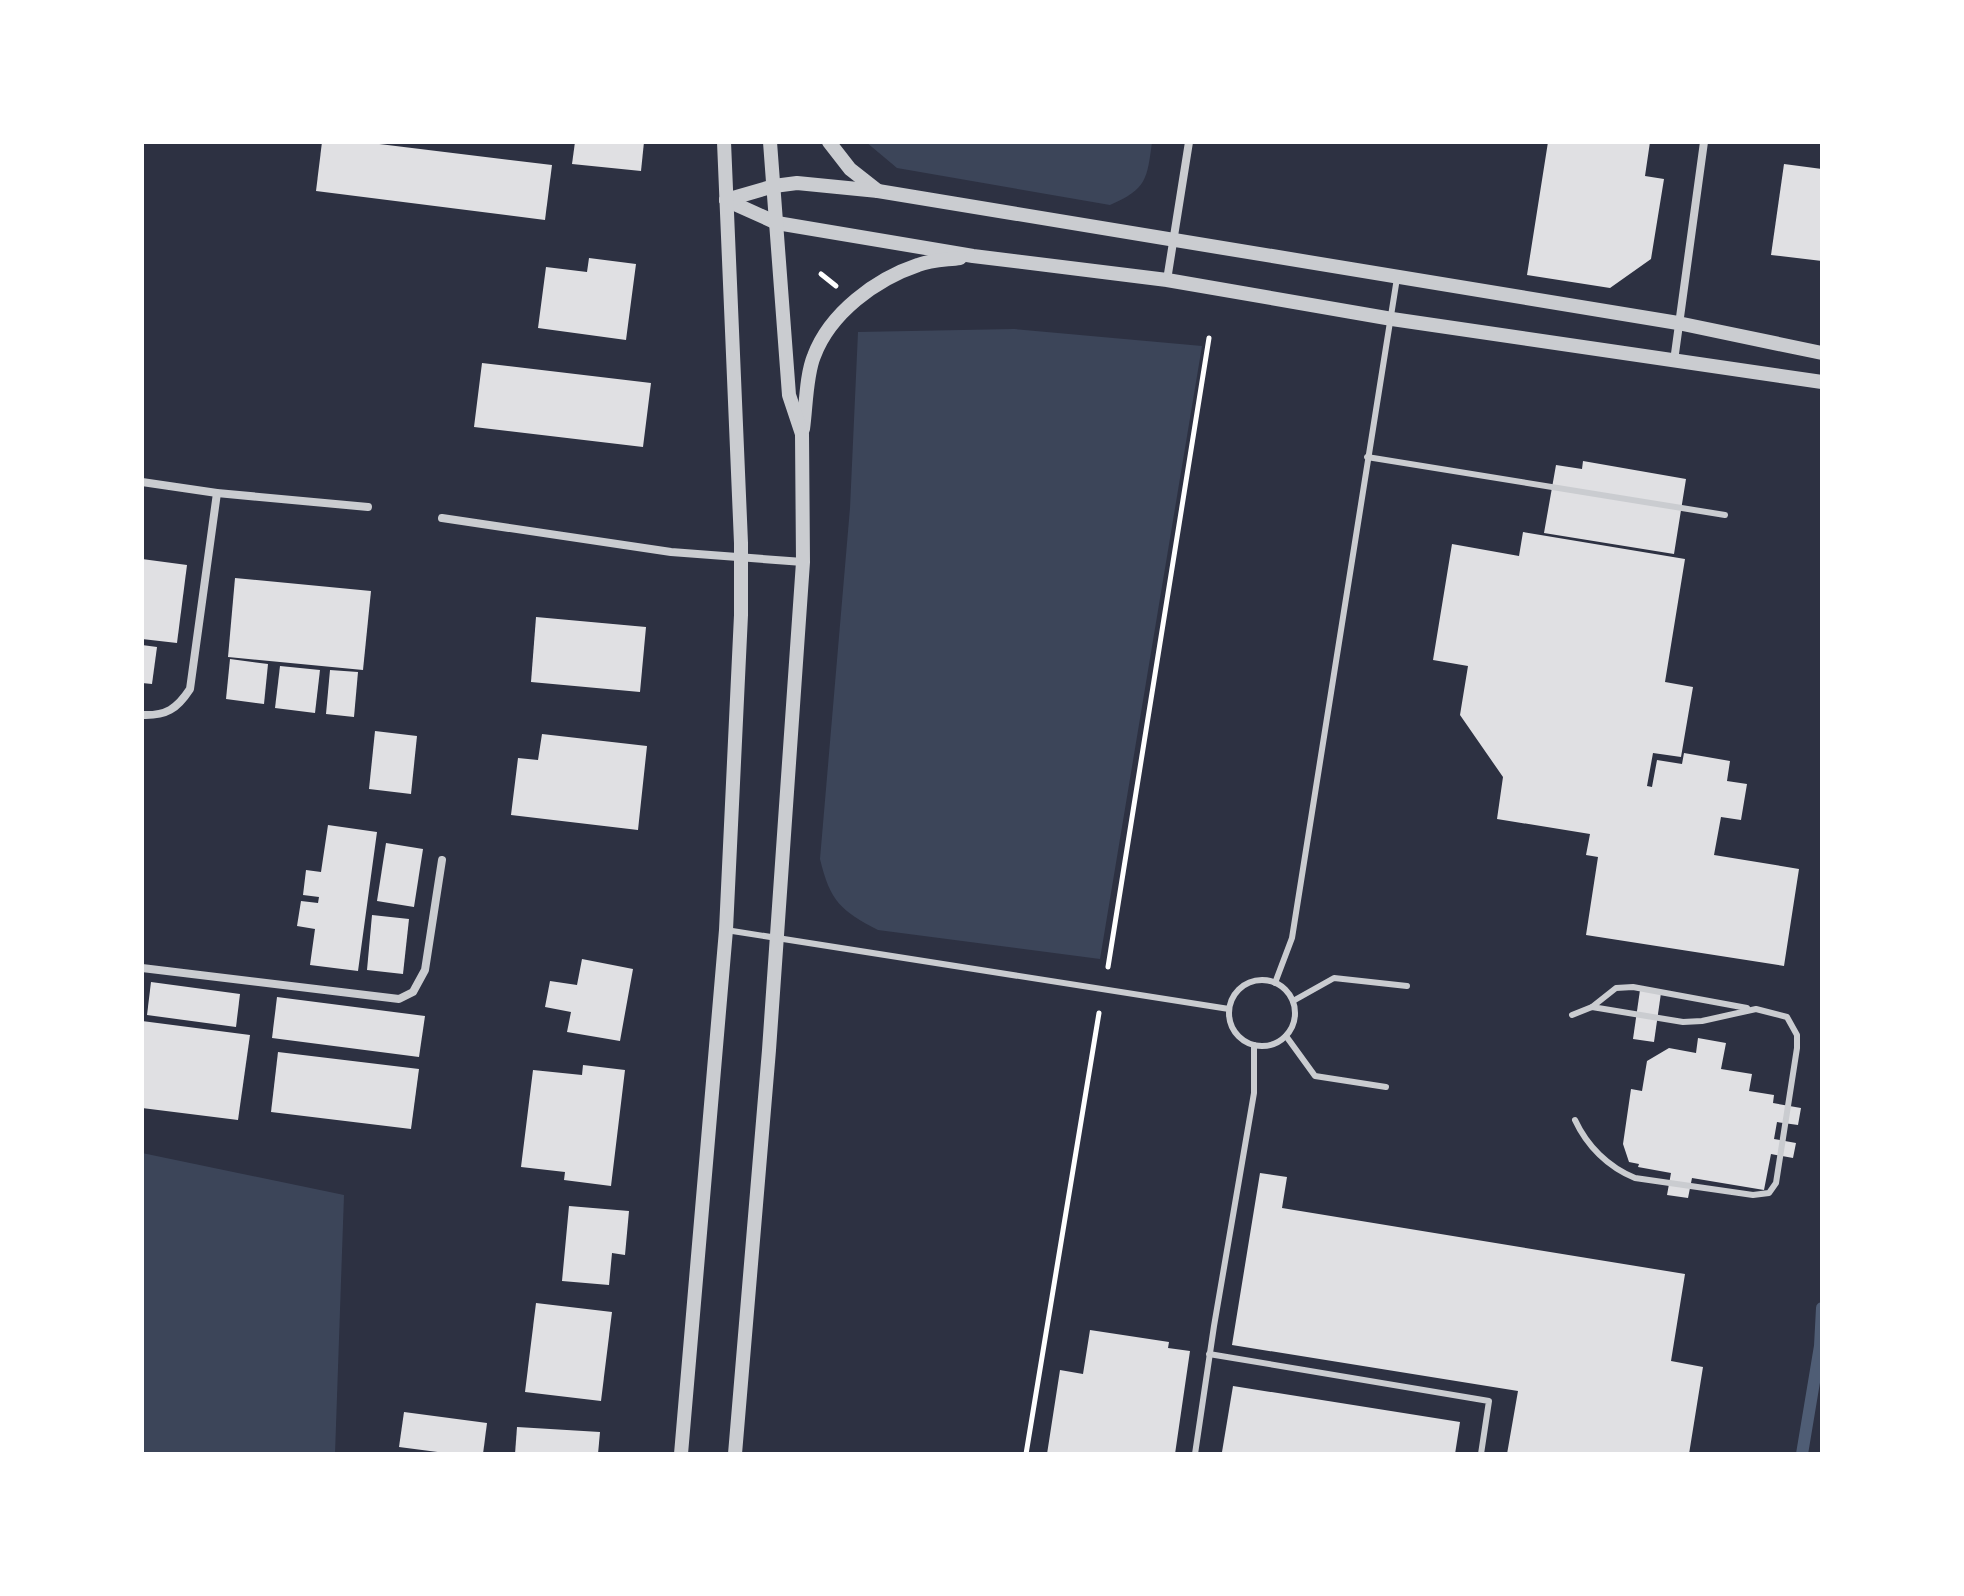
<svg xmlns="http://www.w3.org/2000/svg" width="1964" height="1596" viewBox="0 0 1964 1596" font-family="'DM Sans',sans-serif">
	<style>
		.green { fill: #3c4559 }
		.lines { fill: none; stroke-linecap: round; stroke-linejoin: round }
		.stream { stroke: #4f5d75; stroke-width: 12 }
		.building { fill: #e0e0e3 }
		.path { stroke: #fff; stroke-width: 5 }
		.service { stroke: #caccd0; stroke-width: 6 }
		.minor { stroke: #caccd0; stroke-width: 8 }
		.tertiary { stroke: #caccd0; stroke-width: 14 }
	</style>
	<rect width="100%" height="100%" fill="#2d3142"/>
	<g class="green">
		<path d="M 866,142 L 1152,142 C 1147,179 1147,189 1110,205 L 897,168 Z"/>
		<path d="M 1014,329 L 1202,346 L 1100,959 L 878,930 C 841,911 830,901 820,859 L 850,508 L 858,332 Z"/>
		<polygon points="142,1153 344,1195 335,1454 142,1454"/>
	</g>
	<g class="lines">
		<polyline class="stream" points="1802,1454 1820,1346 1822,1308"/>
	</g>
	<g class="building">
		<polygon points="322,142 363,142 552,165 545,220 316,191"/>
		<polygon points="575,142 644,142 641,171 572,164"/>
		<polygon points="1548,142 1650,142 1645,176 1664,179 1651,259 1610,288 1527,275"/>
		<polygon points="1784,164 1822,169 1822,261 1771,255"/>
		<polygon points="589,258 636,264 626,340 538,328 546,267 587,272"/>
		<polygon points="482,363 651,383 643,447 474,427"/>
		<polygon points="1583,461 1686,479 1674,554 1544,533 1556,465 1582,469"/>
		<polygon points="1523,532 1685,559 1665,682 1693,687 1681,757 1653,753 1647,786 1652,787 1657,760 1682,764 1684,753 1730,761 1727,781 1747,784 1741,820 1721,817 1714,855 1799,869 1784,966 1586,935 1598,857 1586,855 1590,834 1497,819 1503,777 1460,715 1468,666 1433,660 1452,544 1519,556"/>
		<polygon points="142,559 187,565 177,643 142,639"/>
		<polygon points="235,578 371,591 363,670 228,657"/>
		<polygon points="536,617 646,627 640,692 531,682"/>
		<polygon points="142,645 157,647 152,684 142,683"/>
		<polygon points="230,659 268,664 264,704 226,699"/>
		<polygon points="280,666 320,670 315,713 275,708"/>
		<polygon points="330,670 358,672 354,717 326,714"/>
		<polygon points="375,731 417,736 411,794 369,789"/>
		<polygon points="542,734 647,746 638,830 511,815 518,758 538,760"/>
		<polygon points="328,825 377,832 358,971 310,965 315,929 297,926 301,901 318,903 319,897 303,895 306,870 321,872"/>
		<polygon points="386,843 423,849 414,907 377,901"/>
		<polygon points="372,915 409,919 403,974 367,970"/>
		<polygon points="582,959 633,969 620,1041 567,1032 571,1012 545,1007 550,981 577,985"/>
		<polygon points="151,982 240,994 236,1027 147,1015"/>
		<polygon points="1640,990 1661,993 1654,1042 1633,1039"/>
		<polygon points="277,997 425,1016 419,1057 272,1038"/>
		<polygon points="142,1021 250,1035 238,1120 142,1108"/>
		<polygon points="1698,1038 1726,1043 1721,1069 1752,1074 1749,1091 1774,1095 1773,1103 1801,1108 1798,1125 1777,1122 1774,1139 1796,1143 1793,1158 1771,1154 1764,1190 1692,1178 1688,1198 1667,1195 1671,1173 1638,1167 1639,1164 1629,1162 1623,1144 1631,1089 1642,1091 1647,1061 1669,1048 1696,1053"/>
		<polygon points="278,1052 419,1069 411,1129 271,1112"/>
		<polygon points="583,1065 625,1070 611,1186 564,1180 565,1172 521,1167 533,1070 582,1075"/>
		<polygon points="1260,1173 1287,1177 1282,1208 1685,1274 1671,1361 1703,1367 1689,1454 1507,1454 1518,1391 1232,1345"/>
		<polygon points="569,1206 629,1211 625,1255 612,1253 609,1285 562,1281"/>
		<polygon points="536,1303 612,1312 601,1401 525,1392"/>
		<polygon points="1090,1330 1169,1342 1168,1348 1190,1351 1175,1454 1047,1454 1060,1370 1083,1374"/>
		<polygon points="1233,1386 1460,1422 1455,1454 1222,1452"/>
		<polygon points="404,1412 487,1423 483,1454 453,1454 399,1447"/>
		<polygon points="517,1427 600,1432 598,1454 515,1454"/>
	</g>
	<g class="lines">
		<g class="path">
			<polyline points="821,274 836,286"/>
			<polyline points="1108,967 1209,338"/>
			<polyline points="1026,1454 1099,1013"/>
		</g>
		<g class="service">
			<polyline points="1367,457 1725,515"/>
			<polyline points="726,930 1229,1009"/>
			<circle cx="1262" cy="1013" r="33"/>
			<polyline points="1275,983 1292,938 1397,278"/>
			<polyline points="1293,1001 1334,978 1407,986"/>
			<polyline points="1592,1007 1616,988 1633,987 1747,1008"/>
			<path d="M 1572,1015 L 1592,1007 L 1683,1022 L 1702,1021 L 1756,1009 L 1787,1017 L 1797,1035 L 1797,1048 L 1776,1183 L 1769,1193 L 1753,1195 L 1635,1178 C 1608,1167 1587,1146 1575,1120"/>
			<polyline points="1286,1036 1315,1076 1386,1087"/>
			<polyline points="1209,1354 1489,1401 1481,1454"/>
			<polyline points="1195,1454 1214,1326 1254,1093 1254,1045"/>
		</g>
		<g class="minor">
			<polyline points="1167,280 1189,142"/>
			<polyline points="1674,361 1704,142"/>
			<polyline points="142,482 217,493 368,507"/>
			<polyline points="442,518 671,552 803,562"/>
			<path d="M 142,715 C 166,716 177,709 190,689 L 217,493"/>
			<polyline points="142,968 399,999 413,992 425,970 442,860"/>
		</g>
		<g class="tertiary">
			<polyline points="829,142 850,169 878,191"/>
			<polyline points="726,200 777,223 973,256 1167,280 1392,319 1822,382"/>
			<polyline points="726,200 774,186 797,183 878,191 1678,323 1822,353"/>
			<path d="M 803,429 C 806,408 806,375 814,356 C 830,313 876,279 918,265 C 931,260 946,260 960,258"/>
			<polyline points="681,1454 726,930 741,615 741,543 724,142"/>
			<polyline points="735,1454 769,1050 803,562 802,434 789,395 770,142"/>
		</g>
	</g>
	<rect width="1964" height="1596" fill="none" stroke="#ffffff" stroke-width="288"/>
</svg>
